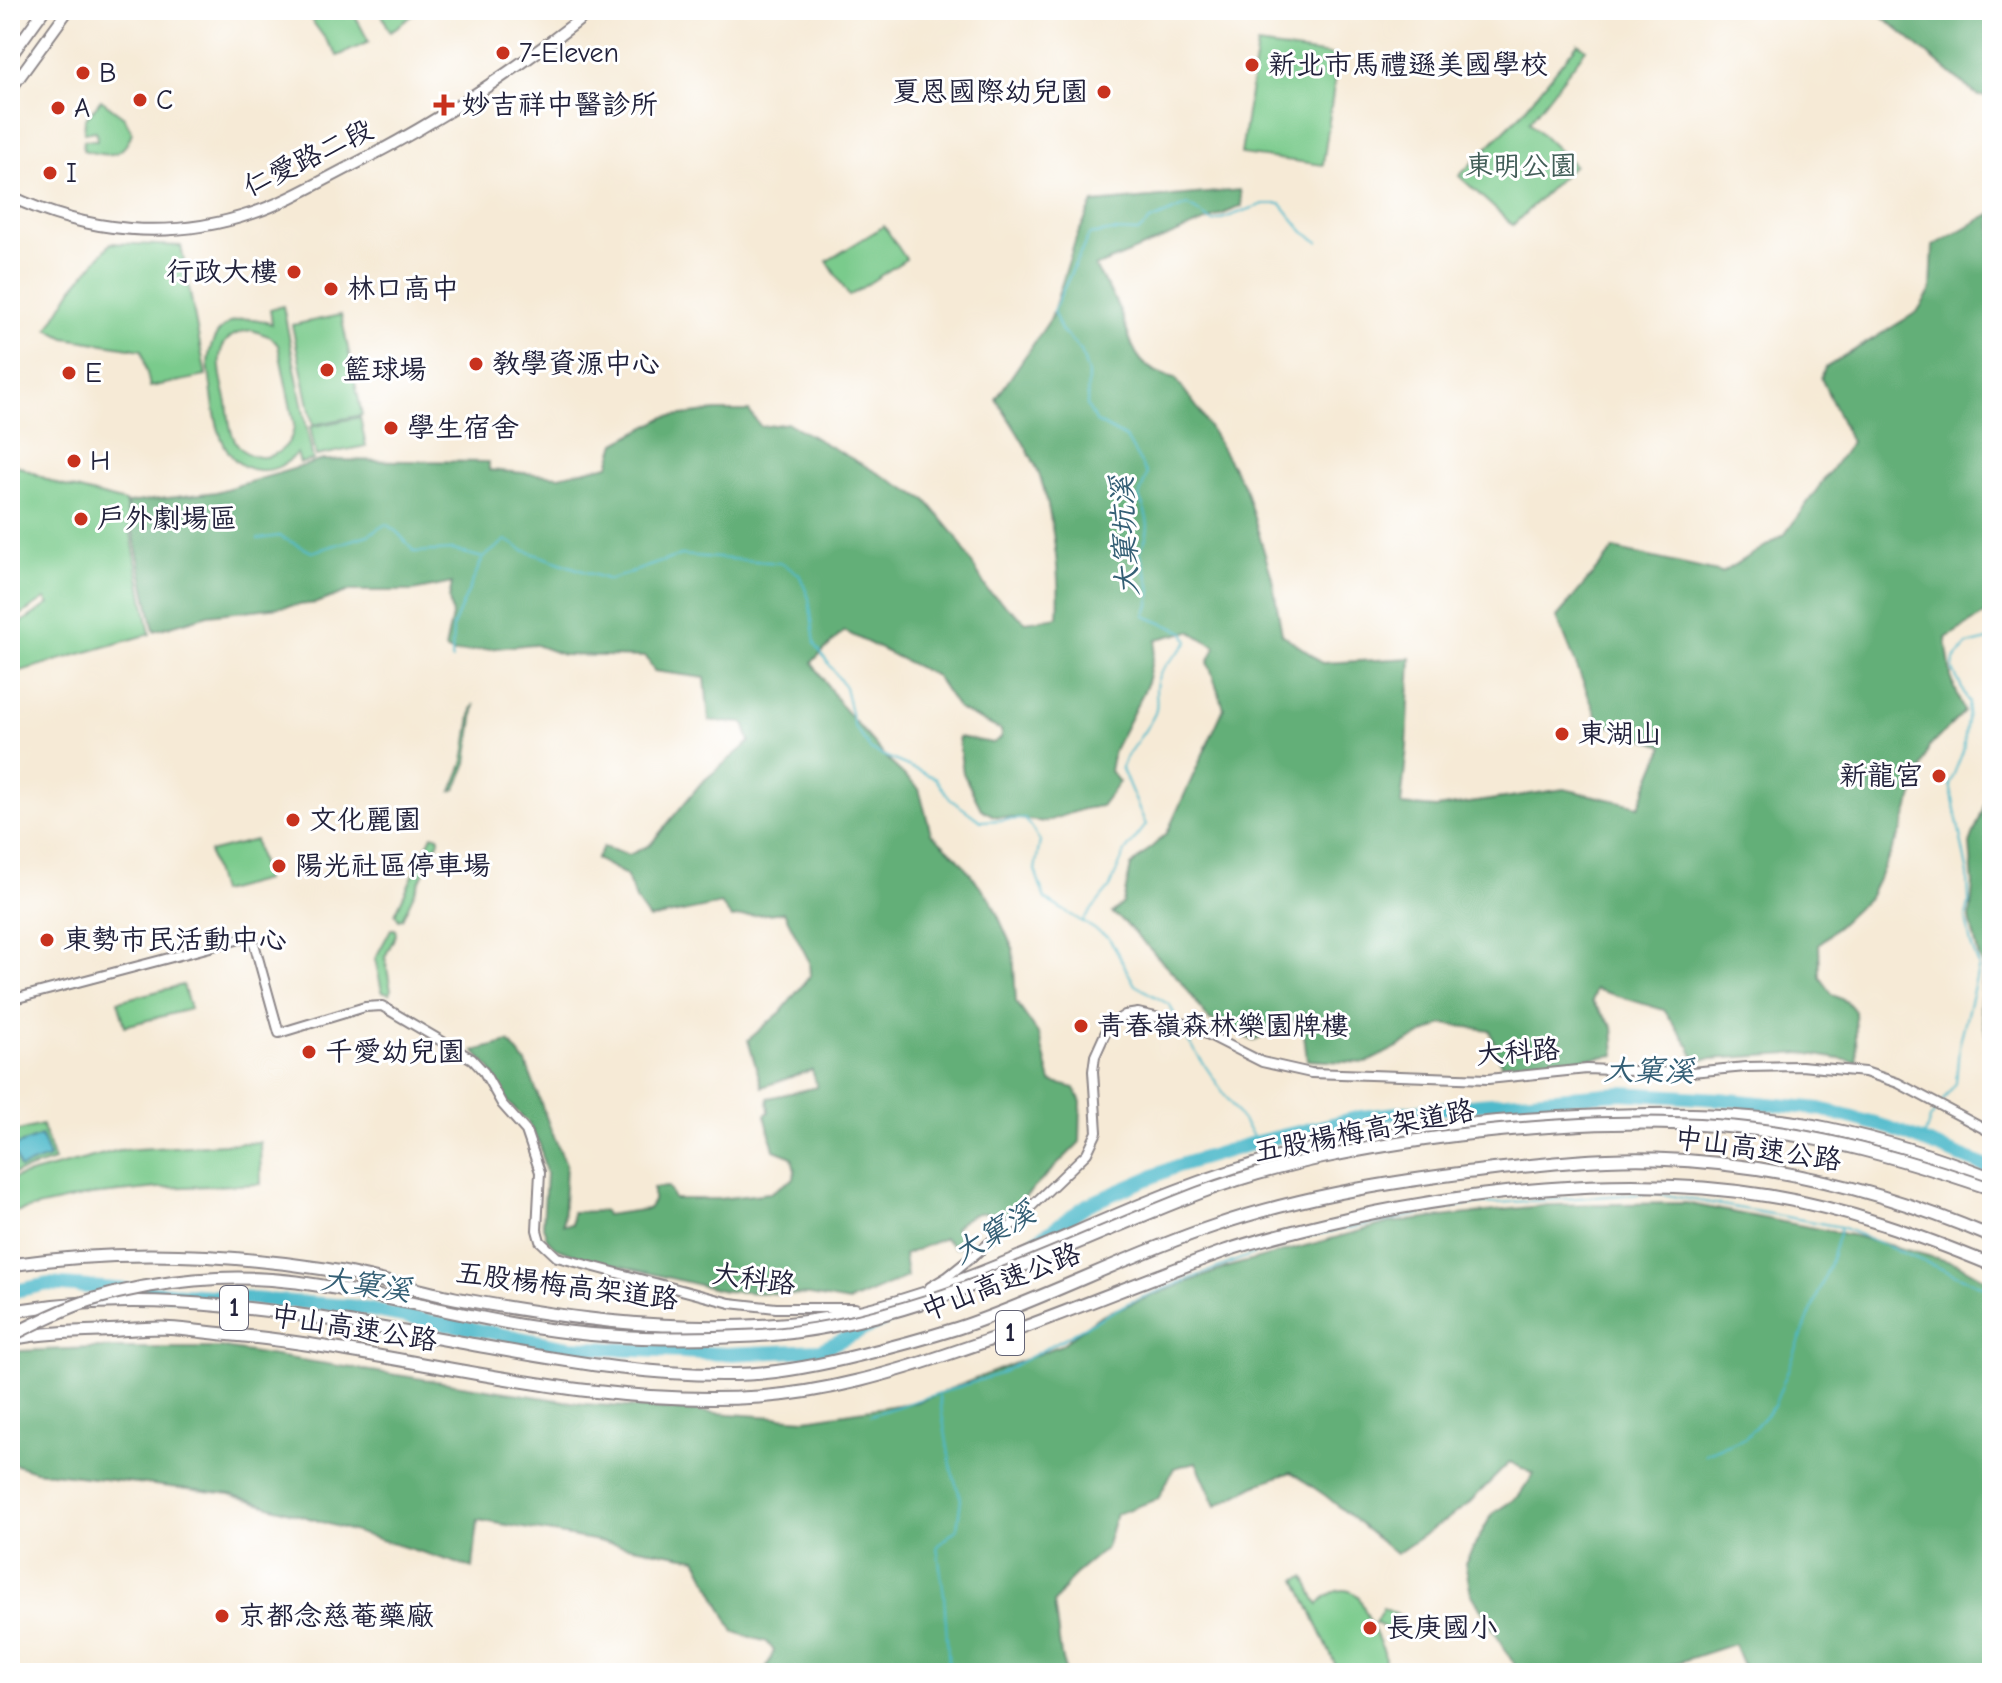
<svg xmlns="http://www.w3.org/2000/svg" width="2002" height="1683" viewBox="0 0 2002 1683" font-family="'Comic Neue','LXGW WenKai TC',sans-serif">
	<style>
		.green { fill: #7acb8c; stroke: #4e7664; stroke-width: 2; fill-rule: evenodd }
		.forest { fill: #63af78; stroke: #42685a; stroke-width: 2 }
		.water { fill: #4fbacb; stroke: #386e83; stroke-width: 2 }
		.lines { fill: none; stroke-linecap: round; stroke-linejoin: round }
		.stream { stroke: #4fbacb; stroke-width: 2 }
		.river { stroke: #4fbacb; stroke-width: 14 }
		.minor-casing { stroke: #8c8688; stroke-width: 12 }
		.major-casing { stroke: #8c8688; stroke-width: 14 }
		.highway-casing { stroke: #8c8688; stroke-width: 15 }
		.minor { stroke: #fff; stroke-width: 8 }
		.major { stroke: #fff; stroke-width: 10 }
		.highway { stroke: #fff; stroke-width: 11 }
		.highway-bridge-casing { stroke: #8c8688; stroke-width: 15; stroke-linecap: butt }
		.highway-bridge { stroke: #fff; stroke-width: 11 }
		.poi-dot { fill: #c8321e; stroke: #fff; stroke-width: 3 }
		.labels { text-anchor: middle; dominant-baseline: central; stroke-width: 6; stroke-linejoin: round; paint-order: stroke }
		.shield { fill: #fff; stroke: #646476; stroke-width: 2 }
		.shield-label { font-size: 26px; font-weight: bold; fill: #22223b }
		.poi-label { font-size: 28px; fill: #22223b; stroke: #fff; text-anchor: start }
		.street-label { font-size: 28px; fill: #22223b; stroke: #fff }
		.park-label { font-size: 28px; fill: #415d57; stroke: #fff }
		.water-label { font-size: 30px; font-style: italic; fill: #345f75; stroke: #fff }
	</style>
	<rect width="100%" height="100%" fill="#fff"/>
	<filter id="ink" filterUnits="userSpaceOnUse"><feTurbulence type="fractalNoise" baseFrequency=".0125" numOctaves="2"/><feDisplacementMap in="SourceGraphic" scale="16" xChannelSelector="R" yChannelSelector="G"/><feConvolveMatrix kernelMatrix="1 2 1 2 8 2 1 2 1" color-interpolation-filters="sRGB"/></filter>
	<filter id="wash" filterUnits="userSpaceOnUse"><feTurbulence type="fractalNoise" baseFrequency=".006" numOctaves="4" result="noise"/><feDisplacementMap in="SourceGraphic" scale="32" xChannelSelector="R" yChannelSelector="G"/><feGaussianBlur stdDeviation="1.8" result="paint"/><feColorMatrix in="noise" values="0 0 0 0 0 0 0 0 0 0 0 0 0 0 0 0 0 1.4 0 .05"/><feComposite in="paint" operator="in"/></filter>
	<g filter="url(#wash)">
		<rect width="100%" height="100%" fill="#f6ead6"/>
		<g class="green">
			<polygon points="304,10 352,10 369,42 338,56"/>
			<polygon points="380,10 420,10 390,32"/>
			<polygon points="1578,43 1586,49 1529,122 1574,165 1513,225 1459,176 1520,115"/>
			<polygon points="1257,45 1338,56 1323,165 1241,154"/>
			<path d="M 101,100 L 124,117 L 132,132 C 124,159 106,157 83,150 L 84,140 L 97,140 L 96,131 L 84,133 L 85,120 Z"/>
			<polygon points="884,226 906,259 849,296 827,261"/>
			<polygon points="111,243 181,246 206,376 150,387 142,350 65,338 48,329 73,288"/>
			<path d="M 283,306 L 313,460 L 300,463 L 297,453 C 287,464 273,472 258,470 C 213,466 214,399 208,364 C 211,325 236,310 272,324 L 270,309 ZM 252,330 L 271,337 L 278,345 L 294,424 C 294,453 257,470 238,445 C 229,434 229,416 227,403 C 220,372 207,335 252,330 Z"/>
			<polygon points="341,315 362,415 313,425 292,325"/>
			<polygon points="360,417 366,446 316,456 310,427"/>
			<polygon points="10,462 57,484 125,502 150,634 10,674 10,630 49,604 45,599 10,622"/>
			<polygon points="475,704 467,763 456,789 452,791 464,762 472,709"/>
			<polygon points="432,835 439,837 439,840 402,919 399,920 395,914"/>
			<polygon points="255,840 265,880 220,892 209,852"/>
			<polygon points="391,929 395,929 396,934 385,957 391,990 390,994 382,991 375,959"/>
			<polygon points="183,985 190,1009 125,1026 118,1001"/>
			<polygon points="42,1125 54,1161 10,1175 10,1133"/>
			<polygon points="260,1142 261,1184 159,1188 91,1195 10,1213 10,1179 119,1150"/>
			<path d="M 1305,1577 L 1318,1605 C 1328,1592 1345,1583 1359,1597 L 1384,1652 L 1385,1660 L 1380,1673 L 1339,1673 L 1297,1580 Z"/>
			<polygon points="1383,1608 1398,1615 1390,1630 1375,1623"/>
		</g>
		<g class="forest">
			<polygon points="1862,10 1992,10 1992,97 1978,96 1878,13"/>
			<path d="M 1240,190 L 1242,206 L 1095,267 C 1102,279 1111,292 1117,305 C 1134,341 1129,368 1175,378 L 1199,410 L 1245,488 L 1272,578 L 1282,634 L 1323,663 L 1411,658 L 1407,747 L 1401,805 L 1436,808 L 1564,789 L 1639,806 L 1664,746 L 1599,722 L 1557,617 L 1614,549 L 1722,573 L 1785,534 L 1851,442 L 1821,378 L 1825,368 L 1917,312 L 1931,290 L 1933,246 L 1992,213 L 1992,548 L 1990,550 L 1992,610 L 1946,638 L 1951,677 L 1964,712 L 1929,747 L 1902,830 L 1870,896 L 1819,944 L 1820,977 L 1833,995 L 1847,1002 L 1855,1011 L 1857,1062 L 1804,1053 L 1695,1060 L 1690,1047 L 1664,1010 L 1595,989 L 1592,1002 L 1613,1027 L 1615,1055 L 1502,1068 L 1490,1030 L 1443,1024 L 1366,1063 L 1307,1060 L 1303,1025 L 1293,1020 L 1277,1021 L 1263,1037 L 1254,1041 L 1209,1020 L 1181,981 L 1125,923 L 1112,913 L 1123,903 L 1131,866 L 1167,833 L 1224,708 L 1208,662 L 1216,647 L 1190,631 L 1157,639 L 1146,687 L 1114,750 L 1110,771 L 1119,782 L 1101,806 L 1083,809 L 1045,822 L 994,816 L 981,809 L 963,773 L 958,737 L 993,743 L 1001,738 L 1001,730 L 958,709 L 936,676 L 844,631 L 812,662 L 842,707 L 890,762 L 919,789 L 931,833 L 958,858 L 991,900 L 1013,949 L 1016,1002 L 1039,1035 L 1051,1082 L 1075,1088 L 1081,1102 L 1080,1142 L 1004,1218 C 983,1209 970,1211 955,1228 L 966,1246 L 955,1248 L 944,1238 L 904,1255 L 907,1277 L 849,1302 L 810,1295 L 724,1291 L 583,1257 L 555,1247 L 547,1239 L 543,1226 L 546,1174 L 540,1145 L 527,1121 L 507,1101 L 491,1070 L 474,1051 L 509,1042 L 526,1063 L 551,1130 L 566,1164 L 563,1225 L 572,1224 L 572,1212 L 604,1211 L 606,1215 L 648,1209 L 653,1201 L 653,1188 L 668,1187 L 674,1199 L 718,1199 L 770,1193 L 794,1178 L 795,1171 L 792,1157 L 774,1150 L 765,1115 L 769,1112 L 768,1098 L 817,1087 L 812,1070 L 762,1087 L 748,1040 L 781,1012 L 810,976 L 809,961 L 784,912 L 732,918 L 721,904 L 649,919 L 637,902 L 626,875 L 596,859 L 603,847 L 629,855 L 650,845 L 701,783 L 750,742 L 744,723 L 709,721 L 705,678 L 654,671 L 646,657 L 563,655 L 533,644 L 454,653 L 445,649 L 452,616 L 449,599 L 452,583 L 413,591 L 349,591 L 317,603 L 208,615 L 154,631 L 127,503 L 216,492 L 323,460 L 489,462 L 489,470 L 559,476 L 609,465 L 616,443 L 665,417 L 716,411 L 749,411 L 761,427 L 788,423 L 926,500 L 956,536 L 988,591 L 1026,622 L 1058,617 C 1061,578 1052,505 1037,469 C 1027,445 1010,421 996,399 L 1051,318 L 1076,238 L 1093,203 Z"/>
			<polygon points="1992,784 1992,1062 1980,1006 1984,966 1979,958 1970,919 1973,884 1970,844"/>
			<polygon points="1685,1203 1855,1236 1958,1264 1992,1283 1992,1673 1746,1673 1734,1644 1645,1673 1534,1673 1515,1666 1471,1593 1465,1563 1492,1514 1519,1496 1534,1474 1510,1462 1466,1506 1396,1554 1326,1496 1291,1472 1260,1483 1216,1506 1196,1462 1174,1468 1158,1499 1116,1514 1106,1548 1074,1575 1054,1603 1061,1656 1066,1673 764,1673 774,1651 767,1642 734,1632 696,1558 478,1520 473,1568 230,1494 35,1471 10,1463 10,1353 19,1351 93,1348 224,1348 584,1404 806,1419 917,1402 1061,1345 1101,1315 1228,1267 1389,1223 1548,1205"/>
		</g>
		<polygon class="water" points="41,1136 49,1158 20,1168 12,1147"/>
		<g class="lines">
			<g class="stream">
				<polyline points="258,539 279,536 312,552 368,535 386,524 398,533 415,552 453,550 483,558 506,540 523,550 609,580 681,555 781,563 799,574 809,598 815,644 845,687 854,726 871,750 935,778 950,799 981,821 1025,819 1040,841 1035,870 1045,899 1109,938 1135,985 1170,1005 1175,1016"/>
				<polyline points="452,660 453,626 482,560"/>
				<path d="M 1082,922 L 1110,887 L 1125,852 L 1146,825 L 1121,767 C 1130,747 1146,733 1155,713 C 1159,703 1154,692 1157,682 C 1161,665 1178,655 1188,642 L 1184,632 L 1145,616 C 1158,587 1146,579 1140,551 C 1152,530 1149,519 1139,497 L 1147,474 L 1126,438 L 1095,421 L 1087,405 L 1088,374 L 1081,351 L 1061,330 L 1053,311 L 1089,235 L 1113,231 L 1138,232 L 1150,221 L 1188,205 L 1213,222 L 1264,204 L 1281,204 L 1304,232 L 1319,242"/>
				<polyline points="1178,1026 1257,1142"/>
				<polyline points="1941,1103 1956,1083 1959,1046 1979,966 1971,945 1966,918 1969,903 1968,875 1950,784 1963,751 1969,703 1953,670 1954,660 1967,645 1992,639"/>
				<polyline points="1923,1141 1930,1119 1938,1108"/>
				<polyline points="939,1396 952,1472 961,1499 957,1529 937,1546 944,1595 949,1668 952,1673"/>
				<polyline points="871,1415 999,1374 1128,1303 1289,1240 1466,1205 1656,1193 1841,1227 1992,1290"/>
				<polyline points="1705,1454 1745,1438 1774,1406 1829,1266 1841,1227"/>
			</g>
			<g class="river">
				<polyline points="1012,1258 1087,1205 1177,1166 1257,1142 1361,1117 1479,1104 1621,1093 1719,1099 1820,1109 1890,1128 1992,1169"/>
				<polyline points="10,1292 48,1284 349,1306 569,1347 726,1354 820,1350 903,1311"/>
			</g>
		</g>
	</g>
	<g filter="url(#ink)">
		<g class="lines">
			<g class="minor-casing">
				<g id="minor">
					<polyline points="10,1000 252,936 279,1033 365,1007 382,1006 472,1059 484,1072 502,1104 526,1131 540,1172 537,1230 540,1241 557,1257 730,1303 776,1308 855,1308"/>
					<polyline points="930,1287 947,1277 1013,1224 1087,1153 1097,1132 1093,1071 1095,1056 1109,1025 1125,1015 1138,1013 1187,1024 1262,1062 1311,1073 1488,1079 1587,1069 1680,1073 1746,1067 1801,1066 1865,1072 1898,1083 1992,1133"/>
				</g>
			</g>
			<g class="major-casing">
				<g id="major">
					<polyline points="10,57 44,10"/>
					<polyline points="10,90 68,10"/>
					<path d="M 10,196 C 87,233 171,241 253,213 C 289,201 323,180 357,163 C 443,119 516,70 592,10"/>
				</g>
			</g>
			<g class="highway-casing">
				<g id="highway">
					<path d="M 10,1265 C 113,1250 222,1253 325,1269 C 369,1276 411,1289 455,1298 C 558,1317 662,1332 769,1325 C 913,1317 1041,1243 1173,1192 C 1307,1139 1449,1121 1592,1116 C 1670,1113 1749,1112 1826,1128 C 1883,1140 1938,1157 1992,1178"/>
					<path d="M 10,1312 C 160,1284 327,1318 476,1345 C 566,1361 657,1378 749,1374 C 786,1372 824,1364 860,1355 C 893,1347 926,1338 958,1328 C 1045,1299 1127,1255 1214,1226 C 1295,1198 1379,1184 1463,1173 C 1527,1166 1592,1157 1656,1159 C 1772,1163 1885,1191 1992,1237"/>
					<path d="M 10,1339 C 40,1333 71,1332 101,1331 C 122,1330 142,1328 162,1328 C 186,1329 210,1333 234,1335 C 408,1352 582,1409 759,1397 C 828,1392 893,1373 957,1351 C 1048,1321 1135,1283 1225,1251 C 1257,1240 1290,1232 1323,1224 C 1460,1191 1629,1173 1769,1196 C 1847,1209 1919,1235 1992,1265"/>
				</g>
			</g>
			<use href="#minor" class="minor"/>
			<use href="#major" class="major"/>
			<use href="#highway" class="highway"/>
			<g class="highway-bridge-casing">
				<path id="highway-bridge" d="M 10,1336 C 38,1322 65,1308 94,1299 C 158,1280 231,1273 297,1282 C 378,1293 458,1316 538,1328 C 609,1339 682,1340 753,1336 C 913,1327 1052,1249 1199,1193 C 1282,1162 1371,1146 1458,1135 C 1580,1121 1705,1115 1825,1141 C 1882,1153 1937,1170 1992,1189"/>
			</g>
			<use href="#highway-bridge" class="highway-bridge"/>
		</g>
	</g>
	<g class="poi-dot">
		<circle cx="503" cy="53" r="8"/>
		<circle cx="1252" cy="65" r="8"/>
		<circle cx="83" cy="73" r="8"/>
		<circle cx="1104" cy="92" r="8"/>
		<circle cx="140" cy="100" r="8"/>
		<path d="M440 93h8v8h8v8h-8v8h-8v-8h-8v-8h8z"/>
		<circle cx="58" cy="108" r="8"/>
		<circle cx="50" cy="173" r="8"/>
		<circle cx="294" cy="272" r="8"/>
		<circle cx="331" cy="289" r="8"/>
		<circle cx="476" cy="364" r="8"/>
		<circle cx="327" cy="370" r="8"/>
		<circle cx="69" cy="373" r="8"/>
		<circle cx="391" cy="428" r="8"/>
		<circle cx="74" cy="461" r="8"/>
		<circle cx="81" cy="519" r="8"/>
		<circle cx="1562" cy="734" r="8"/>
		<circle cx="1939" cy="776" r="8"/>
		<circle cx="293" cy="820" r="8"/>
		<circle cx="279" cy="866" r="8"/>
		<circle cx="47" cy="940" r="8"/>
		<circle cx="1081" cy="1026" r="8"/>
		<circle cx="309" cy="1052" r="8"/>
		<circle cx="222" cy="1616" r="8"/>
		<circle cx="1370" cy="1628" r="8"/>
	</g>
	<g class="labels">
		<g class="shield">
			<rect x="220" y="1286" width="28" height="44" rx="6"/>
			<rect x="996" y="1311" width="28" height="44" rx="6"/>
		</g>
		<g class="shield-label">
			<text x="234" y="1308">1</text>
			<text x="1010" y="1333">1</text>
		</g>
		<g class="poi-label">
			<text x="519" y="53">7-Eleven</text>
			<text x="1268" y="65">新北市馬禮遜美國學校</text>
			<text x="99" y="73">B</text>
			<text x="1088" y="92" text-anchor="end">夏恩國際幼兒園</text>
			<text x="156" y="100">C</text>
			<text x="462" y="105">妙吉祥中醫診所</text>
			<text x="74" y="108">A</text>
			<text x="66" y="173">I</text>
			<text x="278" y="272" text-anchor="end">行政大樓</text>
			<text x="347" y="289">林口高中</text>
			<text x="492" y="364">教學資源中心</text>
			<text x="343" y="370">籃球場</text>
			<text x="85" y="373">E</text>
			<text x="407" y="428">學生宿舍</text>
			<text x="90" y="461">H</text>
			<text x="97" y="519">戶外劇場區</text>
			<text x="1578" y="734">東湖山</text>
			<text x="1923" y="776" text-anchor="end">新龍宮</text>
			<text x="309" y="820">文化麗園</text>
			<text x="295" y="866">陽光社區停車場</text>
			<text x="63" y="940">東勢市民活動中心</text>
			<text x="1097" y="1026">青春嶺森林樂園牌樓</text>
			<text x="325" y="1052">千愛幼兒園</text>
			<text x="238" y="1616">京都念慈菴藥廠</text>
			<text x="1386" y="1628">長庚國小</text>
		</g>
		<g class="street-label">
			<text transform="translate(308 158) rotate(-26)">仁愛路二段</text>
			<text transform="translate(1518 1052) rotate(-4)">大科路</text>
			<text transform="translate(1364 1131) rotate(-11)">五股楊梅高架道路</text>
			<text transform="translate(1758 1149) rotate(8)">中山高速公路</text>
			<text transform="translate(754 1279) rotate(8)">大科路</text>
			<text transform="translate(1001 1282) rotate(-21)">中山高速公路</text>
			<text transform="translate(567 1286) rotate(7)">五股楊梅高架道路</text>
			<text transform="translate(354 1328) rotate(9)">中山高速公路</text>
		</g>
		<g class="park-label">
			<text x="1521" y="166">東明公園</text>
		</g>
		<g class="water-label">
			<text transform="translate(1125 536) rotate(-93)">大窠坑溪</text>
			<text transform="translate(1649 1071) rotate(1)">大窠溪</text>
			<text transform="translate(994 1233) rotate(-31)">大窠溪</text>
			<text transform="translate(366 1285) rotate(8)">大窠溪</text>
		</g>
	</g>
	<rect width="2002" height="1683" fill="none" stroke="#fff" stroke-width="40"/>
</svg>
